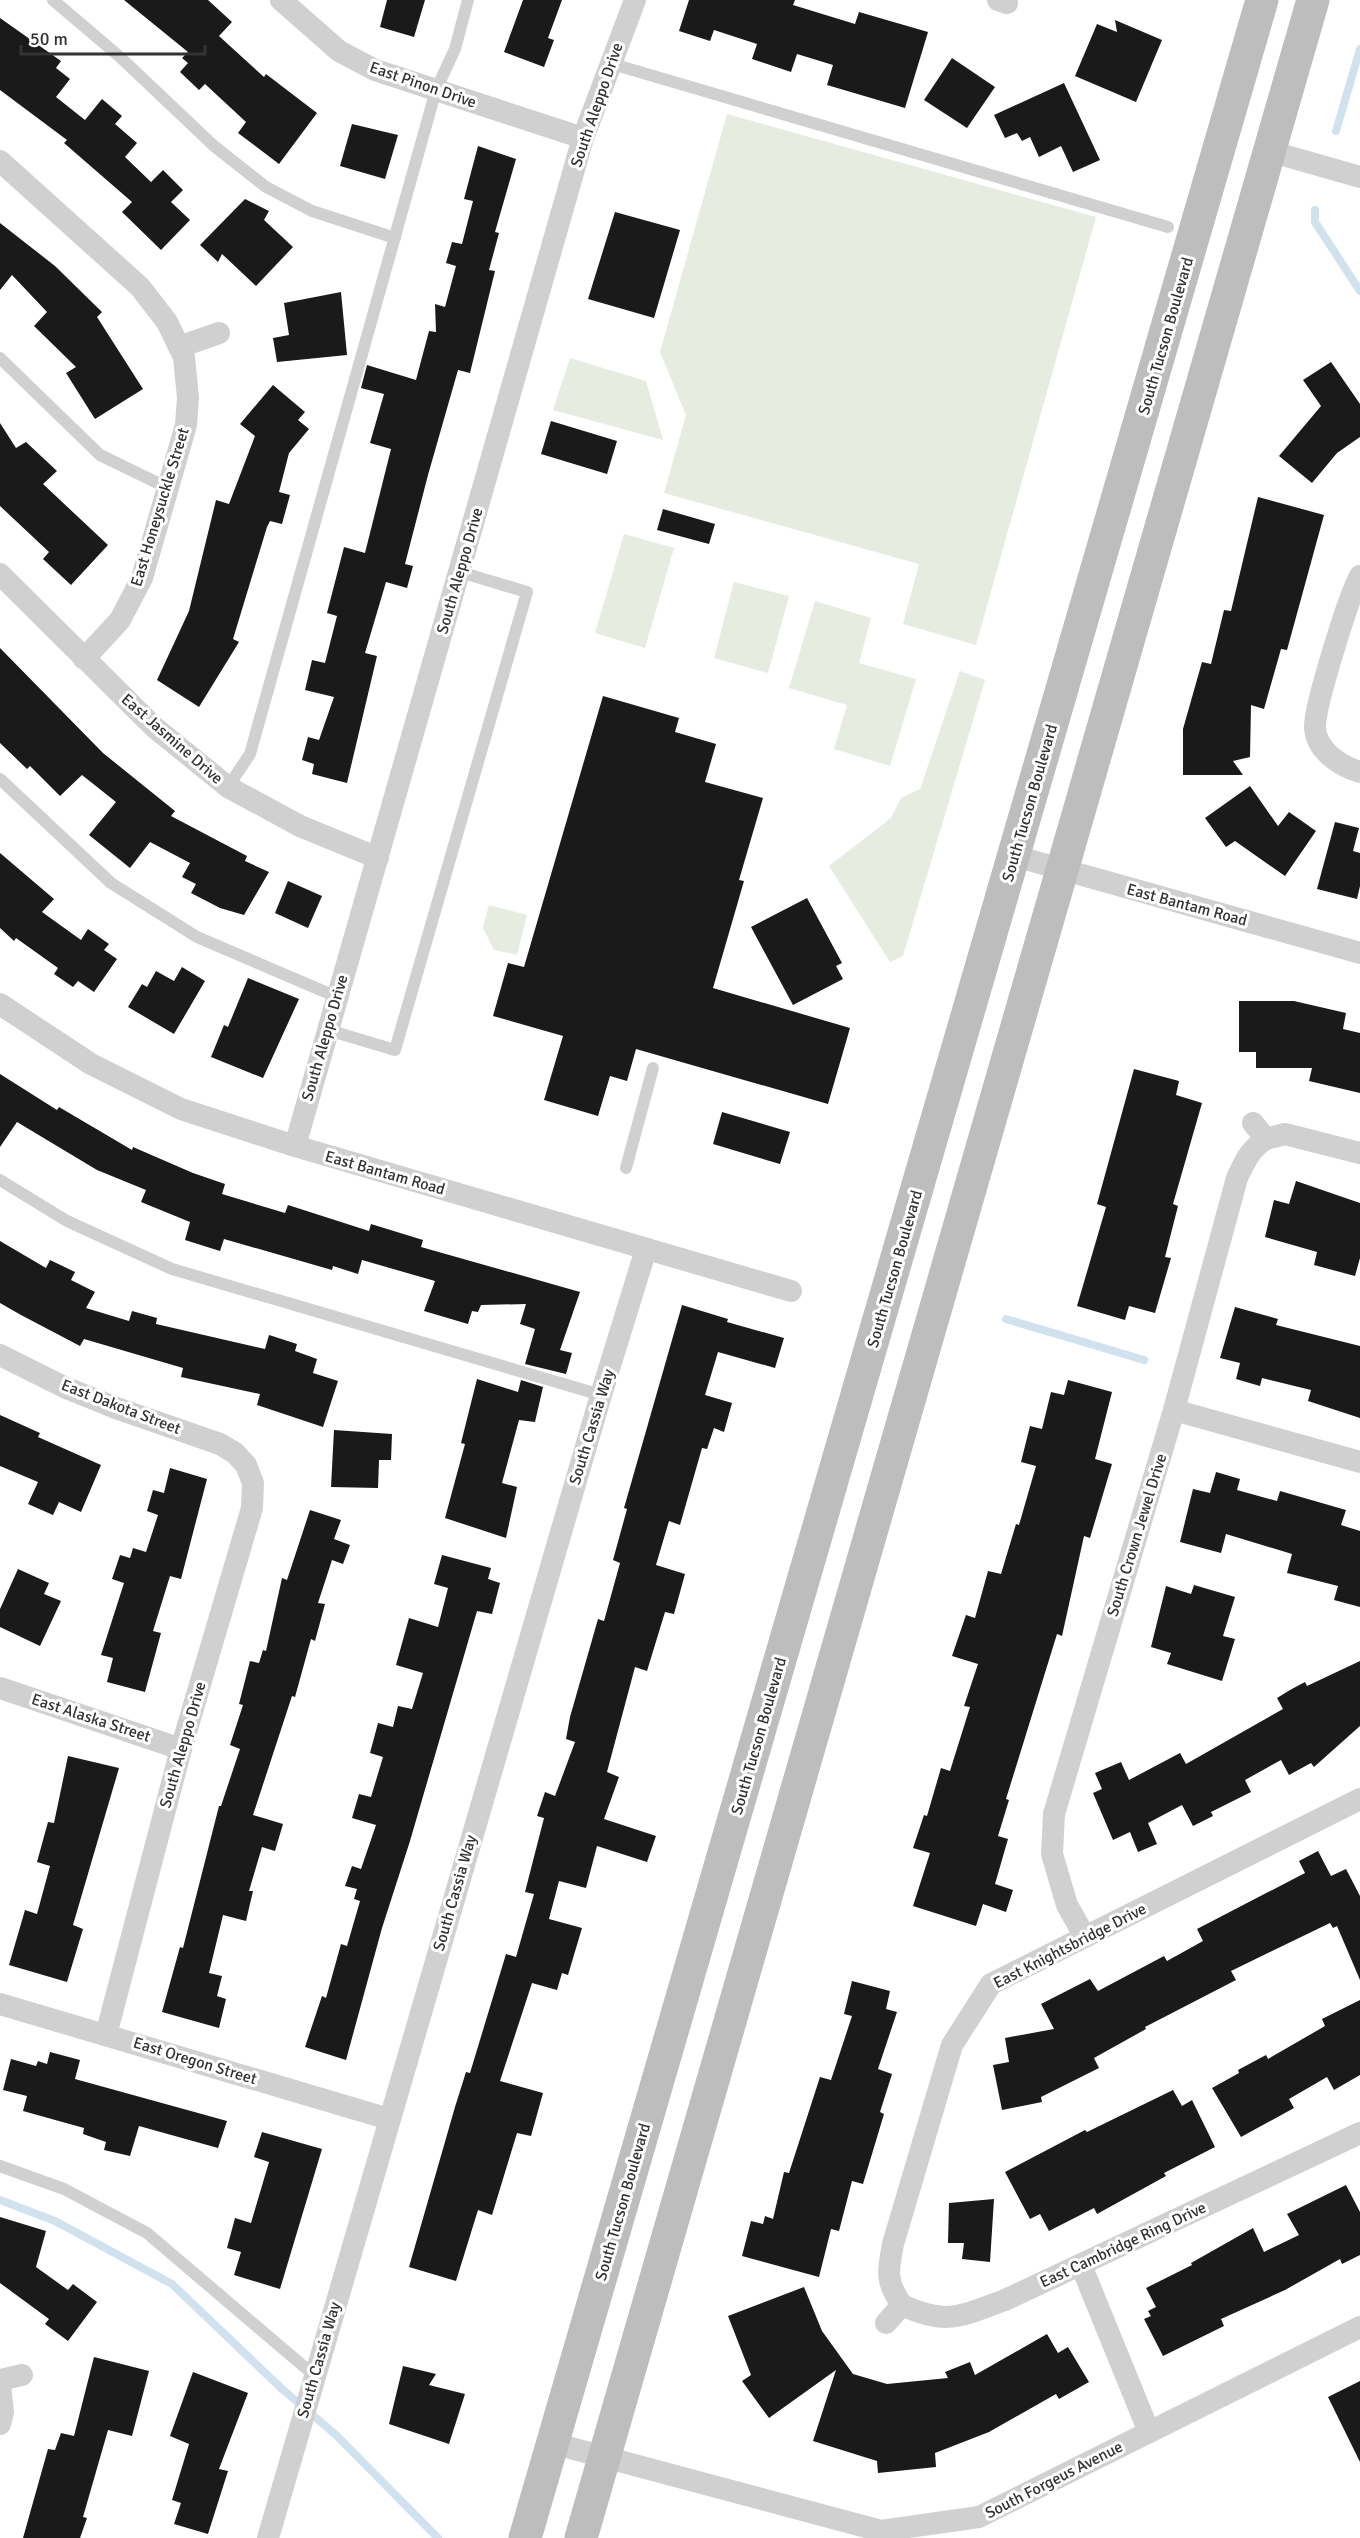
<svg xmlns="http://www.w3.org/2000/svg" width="1360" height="2538" viewBox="0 0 1360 2538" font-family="Signika,sans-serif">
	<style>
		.green { fill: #e6ecdf }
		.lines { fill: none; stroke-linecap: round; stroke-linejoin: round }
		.stream { stroke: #cfe2ee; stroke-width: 8 }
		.building { fill: #1a1a1a }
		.service { stroke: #d0d0d0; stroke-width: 12 }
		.minor { stroke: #d0d0d0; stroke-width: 22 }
		.secondary { stroke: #bdbdbd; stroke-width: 33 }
		.labels { text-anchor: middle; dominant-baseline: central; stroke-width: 6; stroke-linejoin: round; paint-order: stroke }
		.street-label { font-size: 16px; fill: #333; stroke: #fff }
	</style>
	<rect width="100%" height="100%" fill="#fff"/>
	<g class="green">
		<polygon points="727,114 1096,217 976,645 903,624 919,564 664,493 686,415 660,352"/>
		<polygon points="570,358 646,381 663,440 553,410"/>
		<polygon points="624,534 674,548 645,648 595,633"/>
		<polygon points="734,582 789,596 768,673 714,658"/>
		<polygon points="815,601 871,618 859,663 916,679 890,766 834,749 847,705 789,688"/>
		<polygon points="960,671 985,680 903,956 890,962 829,866 891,818 901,798 920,789"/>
		<polygon points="489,905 527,915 517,955 494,950 483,928"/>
	</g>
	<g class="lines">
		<g class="stream">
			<polyline points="1336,131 1360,49"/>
			<polyline points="1315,210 1315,222 1360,291"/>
			<polyline points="1006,1319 1144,1360"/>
			<polyline points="0,2200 55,2221 172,2284 281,2388 336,2435 438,2538"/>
		</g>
	</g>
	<g class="building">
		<polygon points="124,0 208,0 232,22 219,36 264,77 266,74 317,113 279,164 238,133 246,122 205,84 199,90 180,72 188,63 182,58 188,52"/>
		<polygon points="387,0 425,0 414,37 380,27"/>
		<polygon points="523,0 562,0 548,38 554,40 544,67 504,52"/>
		<polygon points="689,0 795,0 793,5 855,24 859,12 928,32 905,108 827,85 833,65 797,54 791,72 752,59 757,44 714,30 710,41 679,31"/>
		<polygon points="0,18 61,61 56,68 70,79 56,97 85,120 102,99 122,116 115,124 137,143 125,157 151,182 163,170 183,190 171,202 190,220 161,250 122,212 132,202 64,143 67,140 0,90"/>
		<polygon points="1115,20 1162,40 1136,102 1075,76 1097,24 1117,32"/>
		<polygon points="952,58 995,87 967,128 924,100"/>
		<polygon points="1064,83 1100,160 1073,172 1061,146 1039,157 1030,137 1022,141 1017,133 1005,138 994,115"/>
		<polygon points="352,124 398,135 385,179 340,166"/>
		<polygon points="478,146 516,159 495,232 499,233 489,270 495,271 470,373 458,370 428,475 405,564 413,566 407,588 386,582 365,653 377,656 347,783 312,774 314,764 302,760 308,737 319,740 334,697 305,690 312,660 325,663 337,616 327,613 344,547 365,553 391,449 370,443 384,394 361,388 367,365 416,380 429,331 436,332 435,304 445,307 456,266 446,263 452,242 462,244 473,201 464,199"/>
		<polygon points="245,199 269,211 264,220 293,247 256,286 222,254 218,262 200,245"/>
		<polygon points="615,212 680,230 654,318 588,299"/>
		<polygon points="0,223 55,266 102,312 97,317 143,389 95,419 66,373 76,367 34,326 47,312 12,275 0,290"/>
		<polygon points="341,292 347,355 277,362 273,338 289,335 284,303"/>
		<polygon points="1331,362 1360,404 1360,437 1337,453 1312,483 1279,456 1321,406 1303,380"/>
		<polygon points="273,385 305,412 298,420 309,429 289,453 279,492 290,495 282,524 270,521 267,527 233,639 239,642 199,707 157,680 189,611 216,500 229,504 255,436 240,424"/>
		<polygon points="551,421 617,441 607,474 541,454"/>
		<polygon points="0,423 16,448 26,442 57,471 43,484 108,545 71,585 43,559 49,552 0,506"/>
		<polygon points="1258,497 1324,515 1287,650 1281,649 1264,709 1251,705 1250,757 1233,761 1243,775 1183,775 1183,729 1202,662 1211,664 1224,610 1231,611"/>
		<polygon points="663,509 715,524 709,544 657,530"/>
		<polygon points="0,648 103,753 175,811 171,816 247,856 245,861 269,872 244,915 220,908 191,893 196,884 182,877 190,863 150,842 130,868 89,835 116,802 82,775 60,796 30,766 27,769 0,743"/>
		<polygon points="603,696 679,718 675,732 716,744 705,782 763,798 739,880 744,881 713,988 850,1028 828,1104 636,1049 627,1081 610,1076 598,1116 544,1100 563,1036 493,1016 508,963 524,967"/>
		<polygon points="1250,786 1278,826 1289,812 1316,831 1285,876 1235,841 1226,847 1205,818"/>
		<polygon points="1335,822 1359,828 1353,851 1360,853 1360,886 1357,899 1317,889"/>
		<polygon points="0,853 54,899 42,912 81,940 88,929 109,944 104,950 117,959 94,992 78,981 73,987 54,974 58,968 16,938 14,941 0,928"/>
		<polygon points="288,881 322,896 308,928 275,913"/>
		<polygon points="807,898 842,963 836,966 843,979 793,1005 751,927"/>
		<polygon points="182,967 205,981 174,1034 128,1007 142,984 147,987 156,971 174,981"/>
		<polygon points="248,978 299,999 263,1078 211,1057 224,1025 228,1027"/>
		<polygon points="1239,1001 1294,1001 1346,1013 1343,1029 1360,1033 1360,1093 1309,1081 1312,1068 1256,1068 1256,1052 1239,1052"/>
		<polygon points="1134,1069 1179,1081 1176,1095 1202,1103 1173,1204 1178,1206 1165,1257 1171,1258 1155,1313 1129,1306 1125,1320 1077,1306 1106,1207 1097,1204"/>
		<polygon points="0,1074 57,1110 59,1107 132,1150 133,1147 193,1173 225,1184 222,1194 285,1213 288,1205 369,1231 371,1224 423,1240 421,1247 580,1292 560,1350 572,1353 566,1374 525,1364 535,1329 520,1324 526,1304 481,1305 478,1312 472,1311 468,1324 424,1311 435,1281 362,1260 358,1274 333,1266 332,1270 224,1239 220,1251 185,1240 190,1222 141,1202 146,1190 97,1170 17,1122 0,1147"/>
		<polygon points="722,1112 790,1132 780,1164 713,1144"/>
		<polygon points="1296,1181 1360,1203 1360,1258 1355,1276 1314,1265 1317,1252 1265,1237 1274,1200 1289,1204"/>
		<polygon points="0,1241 46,1268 50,1260 75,1272 71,1280 95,1292 86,1308 129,1321 132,1311 157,1318 156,1324 265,1349 269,1335 297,1344 295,1351 317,1359 313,1373 338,1381 323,1427 257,1405 260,1394 181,1377 183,1368 84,1339 80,1346 21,1315 0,1303"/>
		<polygon points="682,1305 728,1319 727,1322 784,1338 775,1368 718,1352 705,1395 732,1403 724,1432 714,1428 707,1449 702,1448 680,1525 669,1521 656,1565 685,1574 674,1614 665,1612 647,1671 635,1667 607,1772 619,1777 604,1819 656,1836 647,1862 597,1846 586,1888 559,1881 549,1919 582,1928 568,1975 562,1973 557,1990 532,1983 500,2081 543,2093 531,2136 517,2133 492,2215 478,2210 456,2281 409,2267 455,2107 466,2072 470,2073 506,1954 516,1957 534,1894 525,1892 544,1818 537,1816 545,1792 555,1796 575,1742 566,1739 570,1717 598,1619 604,1621 620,1563 613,1560 627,1509 624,1508"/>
		<polygon points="1235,1307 1278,1319 1276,1325 1360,1346 1360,1418 1308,1401 1311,1390 1262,1378 1260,1386 1236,1379 1240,1363 1220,1358"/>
		<polygon points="477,1379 518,1392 521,1380 543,1387 535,1422 519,1420 502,1483 517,1487 506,1538 445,1518 465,1444 461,1443"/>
		<polygon points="1068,1380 1112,1392 1095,1459 1112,1464 1090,1538 1084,1536 1062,1636 1057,1634 1006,1799 1009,1800 998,1836 1008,1839 995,1884 1013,1890 1006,1912 983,1904 976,1926 913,1906 930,1853 913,1848 924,1815 927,1816 941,1768 950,1771 970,1707 964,1706 978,1664 952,1656 966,1615 975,1618 988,1571 1001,1574 1016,1524 1019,1525 1036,1466 1021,1462 1030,1426 1042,1429 1051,1392 1064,1395"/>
		<polygon points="0,1415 40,1433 38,1437 101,1465 81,1512 59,1502 53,1515 28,1504 38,1482 0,1466"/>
		<polygon points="334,1430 392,1434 391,1460 379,1460 378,1488 331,1487"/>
		<polygon points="170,1468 207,1479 181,1579 170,1576 153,1631 161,1633 145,1692 107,1682 113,1658 101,1655 124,1583 112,1579 120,1555 130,1558 133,1548 146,1552 158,1515 147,1511 153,1490 164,1493"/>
		<polygon points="1216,1472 1240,1479 1237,1490 1277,1501 1280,1491 1346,1510 1341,1525 1360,1531 1360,1607 1334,1600 1338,1586 1287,1573 1292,1554 1226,1534 1221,1553 1180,1542 1193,1489 1210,1493"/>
		<polygon points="310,1510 341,1520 334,1539 350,1545 343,1564 332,1560 318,1603 325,1604 315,1641 311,1639 295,1697 292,1696 253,1815 283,1824 275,1851 262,1847 249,1891 253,1891 246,1921 223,1915 209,1973 222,1976 217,1996 226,1999 219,2028 162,2012 180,1947 183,1948 219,1806 221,1806 240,1749 230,1745 243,1705 239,1704 250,1661 259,1663 263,1650 266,1651 282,1578 287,1580"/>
		<polygon points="442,1555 491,1568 488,1579 500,1583 492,1614 477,1611 410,1841 382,1928 346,2060 305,2047 322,1996 326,1998 341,1944 347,1946 360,1901 354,1899 357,1889 345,1886 352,1866 361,1869 376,1825 352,1818 359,1794 371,1797 383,1757 370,1753 378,1723 393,1727 398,1706 412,1709 423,1673 396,1665 409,1618 438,1627 448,1588 434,1584"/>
		<polygon points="18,1569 49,1583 44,1594 61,1601 40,1646 0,1627 0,1609"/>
		<polygon points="1194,1585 1235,1597 1223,1636 1235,1639 1222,1681 1167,1664 1171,1653 1151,1647 1166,1586 1191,1594"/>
		<polygon points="1360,1661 1360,1726 1314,1767 1311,1763 1289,1775 1281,1760 1245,1780 1251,1792 1211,1812 1213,1816 1193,1826 1182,1805 1148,1823 1157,1844 1138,1852 1130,1832 1113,1840 1093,1793 1102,1789 1095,1773 1121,1762 1129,1780 1180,1753 1186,1764 1283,1709 1277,1698 1290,1690 1305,1682 1307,1686"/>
		<polygon points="68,1756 119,1768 73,1925 83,1929 67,1982 9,1965 25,1910 37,1914 50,1866 37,1862 48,1822 54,1823"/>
		<polygon points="1318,1851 1331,1876 1346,1869 1360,1896 1360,1980 1337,1926 1333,1928 1330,1923 1231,1971 1236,1980 1145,2027 1146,2029 1094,2058 1099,2068 1041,2097 1042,2102 1002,2110 993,2065 1009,2062 1005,2038 1054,2029 1041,2004 1090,1979 1098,1991 1164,1956 1167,1961 1203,1941 1197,1929 1305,1873 1299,1861"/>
		<polygon points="852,1981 890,1991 886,2009 897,2012 878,2069 892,2074 880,2112 884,2114 863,2184 852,2181 839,2231 831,2229 819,2277 742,2256 751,2221 763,2224 765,2216 773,2219 784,2172 789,2173 820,2077 831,2080 852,2016 844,2014"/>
		<polygon points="1360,2000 1360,2075 1334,2090 1327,2077 1289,2099 1294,2108 1241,2137 1212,2088 1239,2073 1238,2070 1266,2055 1268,2059 1325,2026 1322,2019"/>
		<polygon points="50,2052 80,2060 75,2079 227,2121 218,2148 139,2126 130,2156 104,2150 106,2142 83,2134 84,2128 23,2111 27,2096 3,2090 11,2059 36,2066 38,2061 47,2064"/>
		<polygon points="1173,2090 1182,2106 1192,2100 1215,2147 1164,2173 1166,2176 1097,2214 1094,2208 1049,2231 1040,2214 1030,2219 1005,2172 1085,2130 1087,2132"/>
		<polygon points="262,2132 322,2149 280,2289 234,2275 241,2252 227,2248 235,2218 251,2223 269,2162 254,2157"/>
		<polygon points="1346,2185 1360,2212 1360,2255 1342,2264 1340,2259 1285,2290 1221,2319 1224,2326 1163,2356 1144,2319 1151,2316 1148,2311 1156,2307 1146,2288 1192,2265 1191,2263 1253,2228 1264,2252 1299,2235 1287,2214"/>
		<polygon points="994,2199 990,2262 962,2259 964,2243 948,2243 949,2203"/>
		<polygon points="0,2217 46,2231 36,2267 68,2290 73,2284 97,2302 68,2341 45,2324 49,2319 0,2283"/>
		<polygon points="804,2287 822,2331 853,2374 887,2384 948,2378 945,2372 970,2362 975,2375 1047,2334 1058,2353 1068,2347 1089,2382 1059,2399 1056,2394 989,2432 935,2453 936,2467 878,2473 877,2461 813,2441 836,2370 769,2418 742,2381 751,2375 728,2316"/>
		<polygon points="94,2357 149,2371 132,2436 108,2430 83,2517 87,2518 80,2538 23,2538 48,2449 55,2450 61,2433 74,2436"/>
		<polygon points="403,2366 436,2374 429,2385 465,2394 449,2444 389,2424"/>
		<polygon points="193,2372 248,2393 219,2469 228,2471 208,2534 174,2524 181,2503 172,2500 189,2444 170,2436"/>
		<polygon points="1360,2381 1360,2462 1328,2397"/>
	</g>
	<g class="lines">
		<g class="service">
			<polyline points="53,0 120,57 214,146 266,187 312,211 395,238"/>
			<polyline points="609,63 1168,227"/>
			<polyline points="0,358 100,455 168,488"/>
			<polyline points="0,779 111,883 197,937 337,997"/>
			<polyline points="228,787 250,754 436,90 455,49 468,0"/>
			<polyline points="328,1030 395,1050 527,592 460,572"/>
			<polyline points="626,1168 653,1068"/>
			<polyline points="0,1180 67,1221 172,1269 601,1395"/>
			<polyline points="0,2166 64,2189 147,2233 315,2376"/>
		</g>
		<g class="minor">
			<polyline points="281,0 339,51 375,70 583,138"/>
			<polyline points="998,0 1007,3"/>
			<polyline points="1269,151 1360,177"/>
			<polyline points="0,161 140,287 167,322 184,357 188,398 186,425 142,578 120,620 84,659"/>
			<polyline points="179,347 219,333"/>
			<polyline points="0,574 154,727 228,787 300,826 378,858"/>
			<path d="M 1360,576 C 1349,595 1315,705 1315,726 C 1315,750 1340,766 1360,772"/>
			<polyline points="1015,856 1360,953"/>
			<polyline points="0,1004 91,1064 181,1109 295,1146 791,1291"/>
			<polyline points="1253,1123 1266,1139 1285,1134 1360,1153"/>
			<polyline points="295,1146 583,138 635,0"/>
			<polyline points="0,1355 64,1387 116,1408 220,1444 235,1453 246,1465 253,1483 252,1508 181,1749 106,2035"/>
			<polyline points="1174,1410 1360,1462"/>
			<polyline points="0,1688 181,1749"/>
			<path d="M 1085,1937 L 1067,1905 L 1052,1854 L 1054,1814 L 1174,1410 L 1237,1178 C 1245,1161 1250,1149 1266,1139"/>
			<polyline points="0,2004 389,2119"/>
			<polyline points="1081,2265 1149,2432"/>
			<path d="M 902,2305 C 885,2281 888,2271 893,2244 L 952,2045 L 991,1984 L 1360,1799"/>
			<path d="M 886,2323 L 902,2305 C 947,2326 961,2316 1005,2300 L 1360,2133"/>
			<polyline points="0,2380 22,2375"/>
			<polyline points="0,2385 3,2412 0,2424"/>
			<polyline points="552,2443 881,2531 979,2517 1360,2327"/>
			<polyline points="268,2538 601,1395 646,1249"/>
		</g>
		<g class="secondary">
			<polyline points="525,2538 1262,0"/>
			<polyline points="581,2538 1313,0"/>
		</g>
	</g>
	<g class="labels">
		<g class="street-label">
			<text transform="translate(423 85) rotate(19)">East Pinon Drive</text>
			<text transform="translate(597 105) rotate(-71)">South Aleppo Drive</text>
			<text transform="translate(1166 336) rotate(-74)">South Tucson Boulevard</text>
			<text transform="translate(160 507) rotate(-73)">East Honeysuckle Street</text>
			<text transform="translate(460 571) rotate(-74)">South Aleppo Drive</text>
			<text transform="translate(172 739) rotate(41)">East Jasmine Drive</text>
			<text transform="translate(1030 803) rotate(-74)">South Tucson Boulevard</text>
			<text transform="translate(1187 905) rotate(15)">East Bantam Road</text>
			<text transform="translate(325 1038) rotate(-74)">South Aleppo Drive</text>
			<text transform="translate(385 1173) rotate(16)">East Bantam Road</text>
			<text transform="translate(895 1269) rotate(-74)">South Tucson Boulevard</text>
			<text transform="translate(121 1407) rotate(21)">East Dakota Street</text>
			<text transform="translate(592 1427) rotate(-73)">South Cassia Way</text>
			<text transform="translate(1137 1535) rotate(-73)">South Crown Jewel Drive</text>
			<text transform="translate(91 1718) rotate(18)">East Alaska Street</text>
			<text transform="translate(759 1736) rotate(-74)">South Tucson Boulevard</text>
			<text transform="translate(183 1745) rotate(-74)">South Aleppo Drive</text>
			<text transform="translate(455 1893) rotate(-74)">South Cassia Way</text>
			<text transform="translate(1070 1946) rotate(-27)">East Knightsbridge Drive</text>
			<text transform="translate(195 2061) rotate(17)">East Oregon Street</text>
			<text transform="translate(623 2202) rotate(-74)">South Tucson Boulevard</text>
			<text transform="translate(1123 2245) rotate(-25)">East Cambridge Ring Drive</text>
			<text transform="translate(319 2360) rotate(-74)">South Cassia Way</text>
			<text transform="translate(1054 2480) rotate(-27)">South Forgeus Avenue</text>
		</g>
	</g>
	<path d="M21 45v9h184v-9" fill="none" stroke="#333333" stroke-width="3"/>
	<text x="30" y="45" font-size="18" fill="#333333" stroke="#ffffff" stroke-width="4.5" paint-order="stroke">50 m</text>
</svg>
